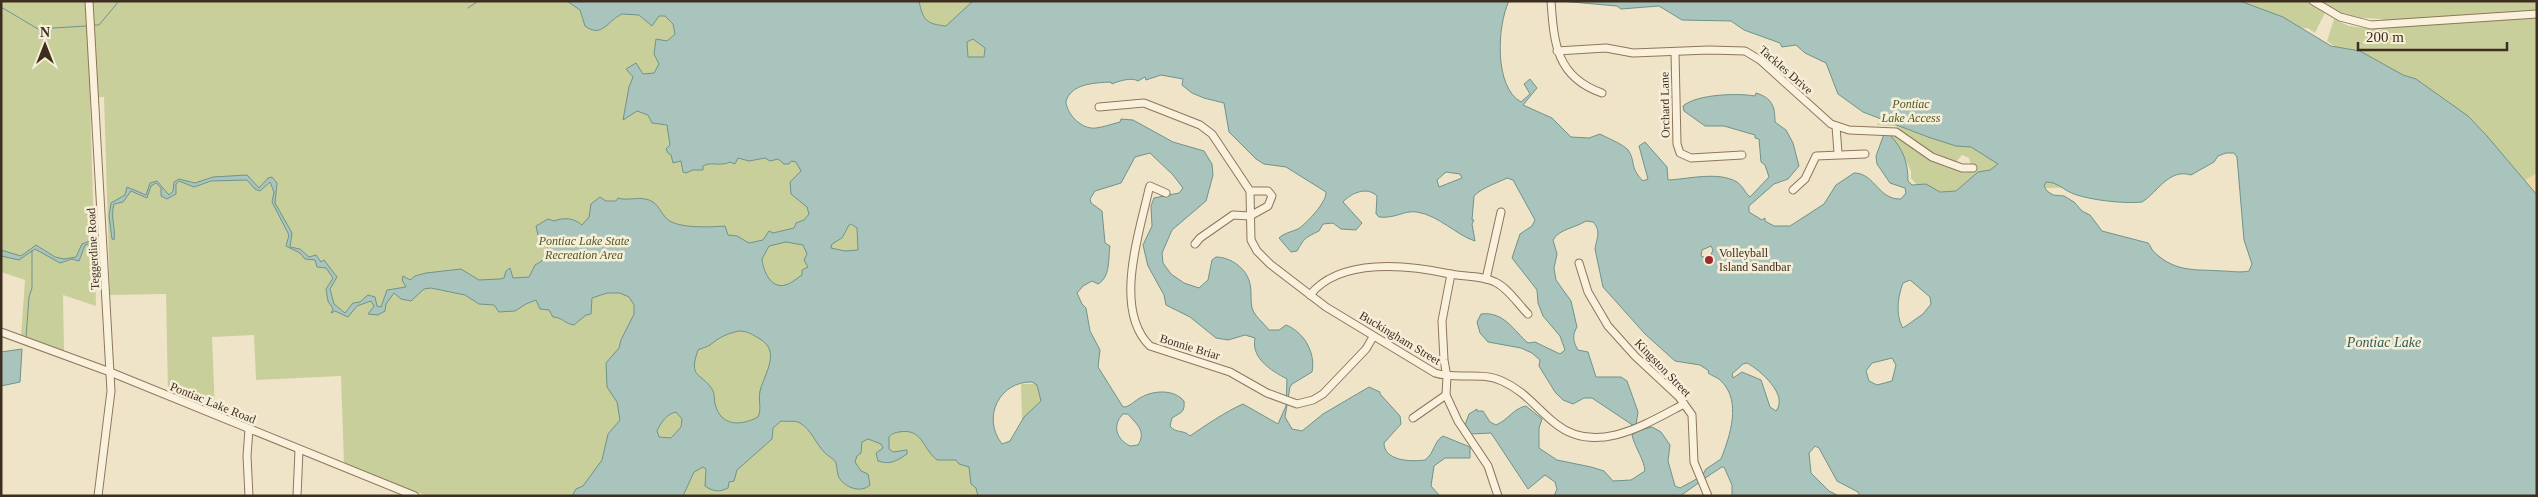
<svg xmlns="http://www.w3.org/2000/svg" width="2538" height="497" viewBox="0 0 2538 497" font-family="Georgia,serif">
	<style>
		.green { fill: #c9cf9b }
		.sand { fill: #ecd9a5 }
		.water { fill: #a9c4bc; stroke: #6f938a; fill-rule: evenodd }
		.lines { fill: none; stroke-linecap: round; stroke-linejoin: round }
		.stream { stroke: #6f938a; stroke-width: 1 }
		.minor-casing { stroke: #8d765c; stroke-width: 9 }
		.minor { stroke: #faf1dc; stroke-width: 7 }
		.poi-dot { fill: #9e2a2b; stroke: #f7eed8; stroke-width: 2 }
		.labels { text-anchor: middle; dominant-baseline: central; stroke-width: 5; stroke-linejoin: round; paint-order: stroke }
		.street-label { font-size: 12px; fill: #3d2e20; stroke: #f7eed8 }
		.park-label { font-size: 12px; font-style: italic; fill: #4d5a26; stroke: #f7eed8 }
		.poi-label { font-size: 12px; fill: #3d2e20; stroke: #f7eed8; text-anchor: start }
		.water-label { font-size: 14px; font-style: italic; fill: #2f5d5a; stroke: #f7eed8 }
	</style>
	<rect width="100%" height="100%" fill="#f0e4c8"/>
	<g class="green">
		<polygon points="1,1 1005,1 977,308 1002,496 427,496 344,464 341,376 256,380 254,335 212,337 215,411 168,393 166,294 110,295 104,97 90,98 96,306 63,295 64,351 21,336 25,280 1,272"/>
		<path d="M 1799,1 L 2537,1 L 2537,496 L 2351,58 L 2327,41 L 2334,19 L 2349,26 L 2382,30 L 2382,19 L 2346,17 L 2327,9 L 2315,33 L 2308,28 L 2141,41 L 2080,187 L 1923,192 L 1911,178 L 1911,171 L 1903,155 L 1884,155 L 1890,131 C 1917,149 1934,164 1967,173 L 1971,165 L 1969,158 L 1962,155 L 1956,162 L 1930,151 L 1895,126 L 1877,125 L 1930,36 Z"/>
		<polygon points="1021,384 1041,384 1042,418 1022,419"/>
	</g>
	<polygon class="sand" points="2537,173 2537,195 2524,181"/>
	<g class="water">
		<path d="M 567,1 L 919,1 C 923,21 927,24 946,26 L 973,1 L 1509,1 C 1497,26 1494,87 1521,102 L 1530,94 L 1524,84 L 1530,79 L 1537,88 L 1523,105 L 1552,118 L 1571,137 L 1589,138 L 1600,134 C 1607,138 1623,144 1628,150 C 1636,161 1629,167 1643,181 L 1648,179 L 1639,146 L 1645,142 L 1667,167 L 1668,180 C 1689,179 1718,171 1737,182 C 1743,186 1745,193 1750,197 L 1769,177 L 1765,165 L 1761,162 L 1759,139 L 1755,138 L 1755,135 L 1724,126 L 1705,126 L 1684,111 L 1683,106 C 1697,94 1738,93 1755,96 L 1756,93 C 1772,98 1775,106 1775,122 L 1786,130 L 1793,143 L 1799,166 L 1788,179 L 1774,184 L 1749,206 L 1749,212 L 1762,220 L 1765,218 L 1765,221 L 1774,226 L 1790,226 L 1824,204 L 1836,185 L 1854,173 C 1875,173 1878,200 1901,199 L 1906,193 L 1905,188 L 1890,183 L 1877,164 L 1876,156 L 1884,134 L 1890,135 C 1903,149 1908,162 1908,181 L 1912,185 L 1926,184 L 1940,192 L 1956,191 L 1978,172 L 1990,170 L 1998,164 L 1971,147 L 1956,146 L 1928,137 L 1863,112 L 1838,94 L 1826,63 L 1805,53 L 1796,45 L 1782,47 L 1780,43 L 1744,30 L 1731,21 L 1682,20 L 1659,6 L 1621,9 L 1617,6 L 1560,1 L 2240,1 L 2283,17 L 2331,46 L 2360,51 L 2403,75 L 2416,79 L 2468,116 L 2487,136 L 2537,195 L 2537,496 L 1860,496 L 1858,492 L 1837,481 L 1819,448 L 1815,446 L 1809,453 L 1811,473 L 1829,491 L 1839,496 L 1732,496 L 1732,485 L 1724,467 L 1722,467 C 1707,476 1695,486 1680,496 L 1554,496 L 1557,489 L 1555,482 L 1545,475 L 1528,489 L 1491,433 L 1471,434 L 1465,425 L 1469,414 L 1477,409 L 1477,411 L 1483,411 L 1490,422 L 1496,425 C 1508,420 1514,408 1526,406 L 1542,419 L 1539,428 L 1539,448 L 1557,460 L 1591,467 L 1604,471 L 1613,481 L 1631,480 L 1645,471 C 1644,459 1635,448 1632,435 L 1636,432 L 1634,426 L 1592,398 L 1584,398 L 1573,404 L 1563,400 L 1555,392 L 1539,366 L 1540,360 L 1532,353 L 1521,348 L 1488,342 L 1480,333 L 1477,322 L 1481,314 C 1504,311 1514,331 1528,343 L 1535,342 L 1560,354 L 1565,350 L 1560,336 L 1543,316 L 1538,303 L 1537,290 L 1512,258 L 1520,234 L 1532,226 L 1535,220 L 1513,180 L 1507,178 C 1495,184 1483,187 1474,196 L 1472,220 L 1474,220 L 1472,224 L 1475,241 C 1456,235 1440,216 1417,212 C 1404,210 1395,219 1379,217 L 1376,214 L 1377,196 C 1367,186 1351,193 1343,202 L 1362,223 L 1356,230 L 1341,229 L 1333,223 L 1323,224 L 1319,231 C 1305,238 1305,237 1297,251 L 1291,252 L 1279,238 C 1284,233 1291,232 1298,229 C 1306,224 1327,202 1326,192 L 1286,167 L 1264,164 L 1256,159 L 1229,132 L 1224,103 L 1204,98 L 1192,93 L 1182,85 L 1183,79 L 1161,75 L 1146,80 L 1145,77 L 1138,81 C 1132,77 1118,81 1112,84 L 1111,82 C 1095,83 1072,83 1066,101 C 1066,113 1081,130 1096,128 C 1104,127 1112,124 1120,122 L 1121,119 L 1133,120 L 1173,142 L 1204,151 L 1212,164 L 1213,175 L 1206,201 L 1172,230 L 1162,253 L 1163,263 L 1171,274 L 1184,283 L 1199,288 L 1208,280 L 1212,260 L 1216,257 C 1230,257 1247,268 1250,284 C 1252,292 1250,300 1252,308 C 1255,317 1263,322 1269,330 L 1279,330 L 1286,325 C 1304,332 1316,353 1312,372 L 1292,384 L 1290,387 L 1285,417 L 1292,429 L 1302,431 L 1323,414 L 1369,387 L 1380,392 L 1380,394 L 1400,416 L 1401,424 L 1384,443 C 1384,461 1411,462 1425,460 C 1434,454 1434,441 1443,436 L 1470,447 L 1470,458 L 1445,458 L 1434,466 L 1431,486 L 1440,496 L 978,496 L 976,488 L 971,484 L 969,467 L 959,464 L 956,460 L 937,460 C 921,447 923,428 899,432 C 895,433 892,433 889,437 L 889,449 L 893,452 L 907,450 L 907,454 C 897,461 890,465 878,461 L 876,453 L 883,448 L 881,444 L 868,439 L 862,442 L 861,453 L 857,456 L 855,462 L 861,471 L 868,474 L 870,485 C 861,494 842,487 838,475 C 837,471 837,467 836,463 C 834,459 828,456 824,452 C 817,445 810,428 800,423 C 795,420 787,422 781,421 L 773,428 L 772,439 L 737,470 L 734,481 L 729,482 L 728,488 C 720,492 713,492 705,486 L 706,469 L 703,467 L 694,472 L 683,496 L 572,496 L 576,489 L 583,486 L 602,460 L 608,434 L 620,420 L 617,402 L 607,387 L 606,363 L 619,348 L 621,340 L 634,314 L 634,305 L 629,297 L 620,293 L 607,293 L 592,298 L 591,314 L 586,315 L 574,325 C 565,324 562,317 553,317 L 549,310 L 540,309 L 536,300 L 526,304 L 515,311 L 499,312 L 494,305 L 479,304 L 465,295 L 431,288 L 424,289 L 411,301 L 401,299 L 394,293 L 386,304 L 385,311 L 378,315 L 368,314 L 374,306 L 371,301 L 357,306 L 348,317 L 335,311 L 331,313 L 333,309 L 328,301 L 326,289 L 333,278 L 326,268 L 317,267 L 315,260 L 305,259 L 300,253 L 286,246 L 289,235 L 272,202 L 274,192 L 270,182 L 260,191 L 255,189 L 247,180 L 211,181 L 194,187 L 179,181 L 176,184 L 176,194 L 167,199 L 161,196 L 161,188 L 156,183 L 151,186 L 147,198 L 131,191 L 123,202 L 114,204 C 110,217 116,228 114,240 L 112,239 L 109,216 L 111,203 L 125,195 L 127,187 L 146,195 L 150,183 L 157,181 L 169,195 L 173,191 L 174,182 L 179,179 L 195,183 L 213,177 L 247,175 L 259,188 L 268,178 L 272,177 L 277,183 L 275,203 L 292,233 L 290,247 L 300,249 L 309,257 L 316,255 L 321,262 L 324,260 L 337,277 L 330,289 L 334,304 L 345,313 L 353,303 L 360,302 L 368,295 L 375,297 L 377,306 L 381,307 L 387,290 L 406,287 L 402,280 L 403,276 L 410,280 L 415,276 L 426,273 L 461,269 L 479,280 L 500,279 L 504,278 L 506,271 L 510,268 L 513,278 L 529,277 L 535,265 L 542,261 L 548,249 L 546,240 L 538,235 L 536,226 L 548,219 L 554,221 C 564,217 574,218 582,225 L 589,217 L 591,204 L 600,197 L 606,201 L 616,201 L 618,198 C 627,201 637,197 645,199 C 658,201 659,211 667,219 C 678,229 711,227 725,226 L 728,235 L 737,236 L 749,243 L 763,240 L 769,231 L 773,233 L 794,228 L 796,223 L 804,220 L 809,214 L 807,207 L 791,194 L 790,182 L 801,171 L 796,162 L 791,161 L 789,164 L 784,164 L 778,159 L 770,161 L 765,158 L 749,161 L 738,158 L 735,164 L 730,162 C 720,167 712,161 703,166 L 703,170 L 693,170 L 686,173 L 683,172 L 681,161 L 673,163 L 671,155 L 668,153 L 666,149 L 670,145 L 667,125 L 652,123 L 648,115 L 637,111 L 623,120 L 629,87 L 633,77 L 626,69 L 636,63 L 643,74 L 654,73 L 659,64 L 654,54 L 656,39 L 667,41 L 675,34 L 673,24 L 665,16 L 659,16 L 652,26 L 639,15 L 622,14 C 608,20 602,39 585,26 L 580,10 ZM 973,39 L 985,48 L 984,57 L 968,57 L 967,42 ZM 1150,153 L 1173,175 L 1183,188 L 1179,193 L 1154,198 L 1151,206 L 1152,226 L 1143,245 L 1148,266 L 1164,295 L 1166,305 L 1190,317 L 1216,338 L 1228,340 L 1245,335 L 1255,338 C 1251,358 1270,370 1287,379 L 1286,406 L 1278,424 L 1243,404 C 1225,412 1206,425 1190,436 C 1183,429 1176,434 1170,426 L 1172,418 C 1181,412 1185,413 1184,401 C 1174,389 1153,390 1140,398 C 1134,401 1130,407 1123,407 L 1098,367 L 1100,350 L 1090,331 L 1086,308 L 1082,304 L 1077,293 L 1083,286 L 1092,281 L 1098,284 C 1111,277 1108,257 1110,246 L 1105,243 L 1102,211 L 1091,203 L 1090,199 L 1095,191 L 1121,183 L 1135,157 ZM 2226,153 L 2234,153 L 2237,157 L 2244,240 L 2252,264 L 2249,271 C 2239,273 2232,271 2222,271 C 2195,269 2176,273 2154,252 C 2151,249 2151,246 2148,243 L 2102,231 L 2090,215 L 2082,211 L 2074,202 L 2064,196 L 2053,195 L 2047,191 L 2044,186 L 2046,182 C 2058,182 2063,190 2074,194 C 2090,200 2124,204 2142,202 C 2158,192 2169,168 2191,175 L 2214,162 L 2218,156 ZM 1446,172 L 1460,174 L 1462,178 L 1439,187 L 1437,180 ZM 1586,221 L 1593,222 C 1602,231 1596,240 1595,249 L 1603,287 L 1645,334 L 1675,361 L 1700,365 L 1709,371 L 1708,373 C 1712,376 1719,378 1721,381 C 1742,401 1730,436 1721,459 L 1706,469 L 1702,476 L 1680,488 L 1675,486 L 1668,461 L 1670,445 L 1661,432 L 1652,427 L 1640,430 L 1636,425 L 1638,412 L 1627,381 L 1621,377 L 1596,377 L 1588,352 L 1578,350 C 1573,342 1572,335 1577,327 L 1571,301 L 1556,280 L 1554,268 L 1557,254 L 1553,240 C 1559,229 1575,228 1586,221 ZM 851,224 L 857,228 L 858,250 L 845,251 L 831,248 L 832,244 L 842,238 L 849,225 ZM 786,242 L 803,245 L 807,254 L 804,260 L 808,267 L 802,270 L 802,275 C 797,278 791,284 785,285 C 771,289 763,271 762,259 L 769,246 ZM 1711,246 L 1713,250 L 1709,259 L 1701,256 L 1702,250 ZM 1910,280 L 1930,297 L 1931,304 L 1923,314 L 1903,328 C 1895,315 1898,296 1903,283 ZM 739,331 C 748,331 753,335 760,339 C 781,352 765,372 760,391 C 758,400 762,409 758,417 C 741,426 721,427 715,404 C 714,399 715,394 712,389 C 701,372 688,379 698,350 C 702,348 707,347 710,345 C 720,337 726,334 739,331 ZM 1892,358 L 1896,365 L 1892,381 L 1877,385 L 1869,381 L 1866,371 L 1872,363 ZM 1747,363 C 1760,370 1789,395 1776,411 L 1770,407 L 1761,380 L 1742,372 L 1733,378 L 1732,374 L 1743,364 ZM 1032,382 L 1037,385 L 1041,401 L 1024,417 L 1010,441 L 1002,444 C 981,417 1000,381 1032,382 ZM 676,412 L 682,419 L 681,427 L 671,438 L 659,437 L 657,431 C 661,422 667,414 676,412 ZM 1123,414 L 1128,414 C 1136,424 1147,431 1138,445 L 1130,446 C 1116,439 1112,425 1123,414 Z"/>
		<polygon points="93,235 97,239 95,247 92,243 85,245 79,261 72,259 60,263 35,249 19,260 1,256 1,250 21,256 36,245 55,257 64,259 76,257 82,244 92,240"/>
		<polygon points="22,349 20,382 1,386 1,352"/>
	</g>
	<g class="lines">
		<g class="stream">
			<polyline points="491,1 519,1"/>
			<polyline points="1,7 38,29 86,26"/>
			<polyline points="468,8 478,1"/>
			<polyline points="95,25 99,25 119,1"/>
			<polyline points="26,338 29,297 32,288 32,251"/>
		</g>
		<g class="minor-casing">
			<g id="minor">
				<polyline points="89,1 111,391 98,496"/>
				<path d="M 1551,1 C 1554,43 1556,77 1602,93"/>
				<polyline points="2313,1 2340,17 2371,25 2537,14"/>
				<polyline points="1557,51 1606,48 1633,53 1709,50 1745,51 1760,60 1831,124 1849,130 1896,132 1932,157 1962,168 1973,168"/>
				<polyline points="1675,52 1677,144 1680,153 1691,158 1742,155"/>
				<path d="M 1099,107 L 1144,103 L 1200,125 L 1212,134 L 1250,191 L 1251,240 L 1257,251 L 1270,264 L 1326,307 L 1435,373 C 1457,380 1480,371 1502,381 C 1525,391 1537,409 1556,424 C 1596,456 1646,424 1684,404"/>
				<polyline points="1836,126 1838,153"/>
				<polyline points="1793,190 1805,179 1816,156 1865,154"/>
				<path d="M 1166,193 L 1150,186 L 1149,189 C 1139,234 1113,310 1150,346 L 1230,372 L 1267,393 L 1297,404 L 1313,400 L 1323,394 L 1366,349 L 1373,337"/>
				<polyline points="1250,216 1268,206 1272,196 1268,191 1250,191"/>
				<polyline points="1195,244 1200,238 1233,215 1250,216"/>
				<polyline points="1579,263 1588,292 1608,326 1635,356 1679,397 1692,415 1694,462 1708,496"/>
				<polyline points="1451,274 1442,321 1444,360 1447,377 1446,395 1458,421 1488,466 1498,496"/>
				<polyline points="1486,279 1501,212"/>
				<path d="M 1310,295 C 1340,257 1409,265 1450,274 C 1465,277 1482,275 1495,282 C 1508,288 1518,304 1528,314"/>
				<polyline points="1,332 110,372 415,496"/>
				<polyline points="1413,418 1446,395"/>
				<polyline points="249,429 247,456 249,496"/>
				<polyline points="297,496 299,450"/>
			</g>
		</g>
		<use href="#minor" class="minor"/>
	</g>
	<circle class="poi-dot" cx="1709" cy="260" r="5"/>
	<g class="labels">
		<g class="street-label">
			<text transform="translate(1786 70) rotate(41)">Tackles Drive</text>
			<text transform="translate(1665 105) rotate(-91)">Orchard Lane</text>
			<text transform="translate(93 249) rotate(-93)">Teggerdine Road</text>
			<text transform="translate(1400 338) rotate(31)">Buckingham Street</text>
			<text transform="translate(1190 347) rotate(17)">Bonnie Briar</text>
			<text transform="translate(1663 368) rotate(46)">Kingston Street</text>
			<text transform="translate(213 403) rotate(22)">Pontiac Lake Road</text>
		</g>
		<g class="park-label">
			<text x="1911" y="104">Pontiac<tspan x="1911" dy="14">Lake Access</tspan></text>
			<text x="584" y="241">Pontiac Lake State<tspan x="584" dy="14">Recreation Area</tspan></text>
		</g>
		<g class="poi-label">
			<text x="1719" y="253">Volleyball<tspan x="1719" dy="14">Island Sandbar</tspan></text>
		</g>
		<g class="water-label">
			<text x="2384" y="342">Pontiac Lake</text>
		</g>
	</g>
	<rect width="2538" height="497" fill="none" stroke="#3d2e20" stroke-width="5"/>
	<g transform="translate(45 45)" stroke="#f7eed8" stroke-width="4" paint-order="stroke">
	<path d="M0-4L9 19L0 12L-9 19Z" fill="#3d2e20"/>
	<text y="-8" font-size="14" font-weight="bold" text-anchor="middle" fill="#3d2e20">N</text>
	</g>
	<path d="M2358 42v8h149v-8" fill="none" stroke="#3d2e20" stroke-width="2.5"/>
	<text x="2366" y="42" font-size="15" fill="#3d2e20" stroke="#f7eed8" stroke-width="4" paint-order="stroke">200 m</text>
</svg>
